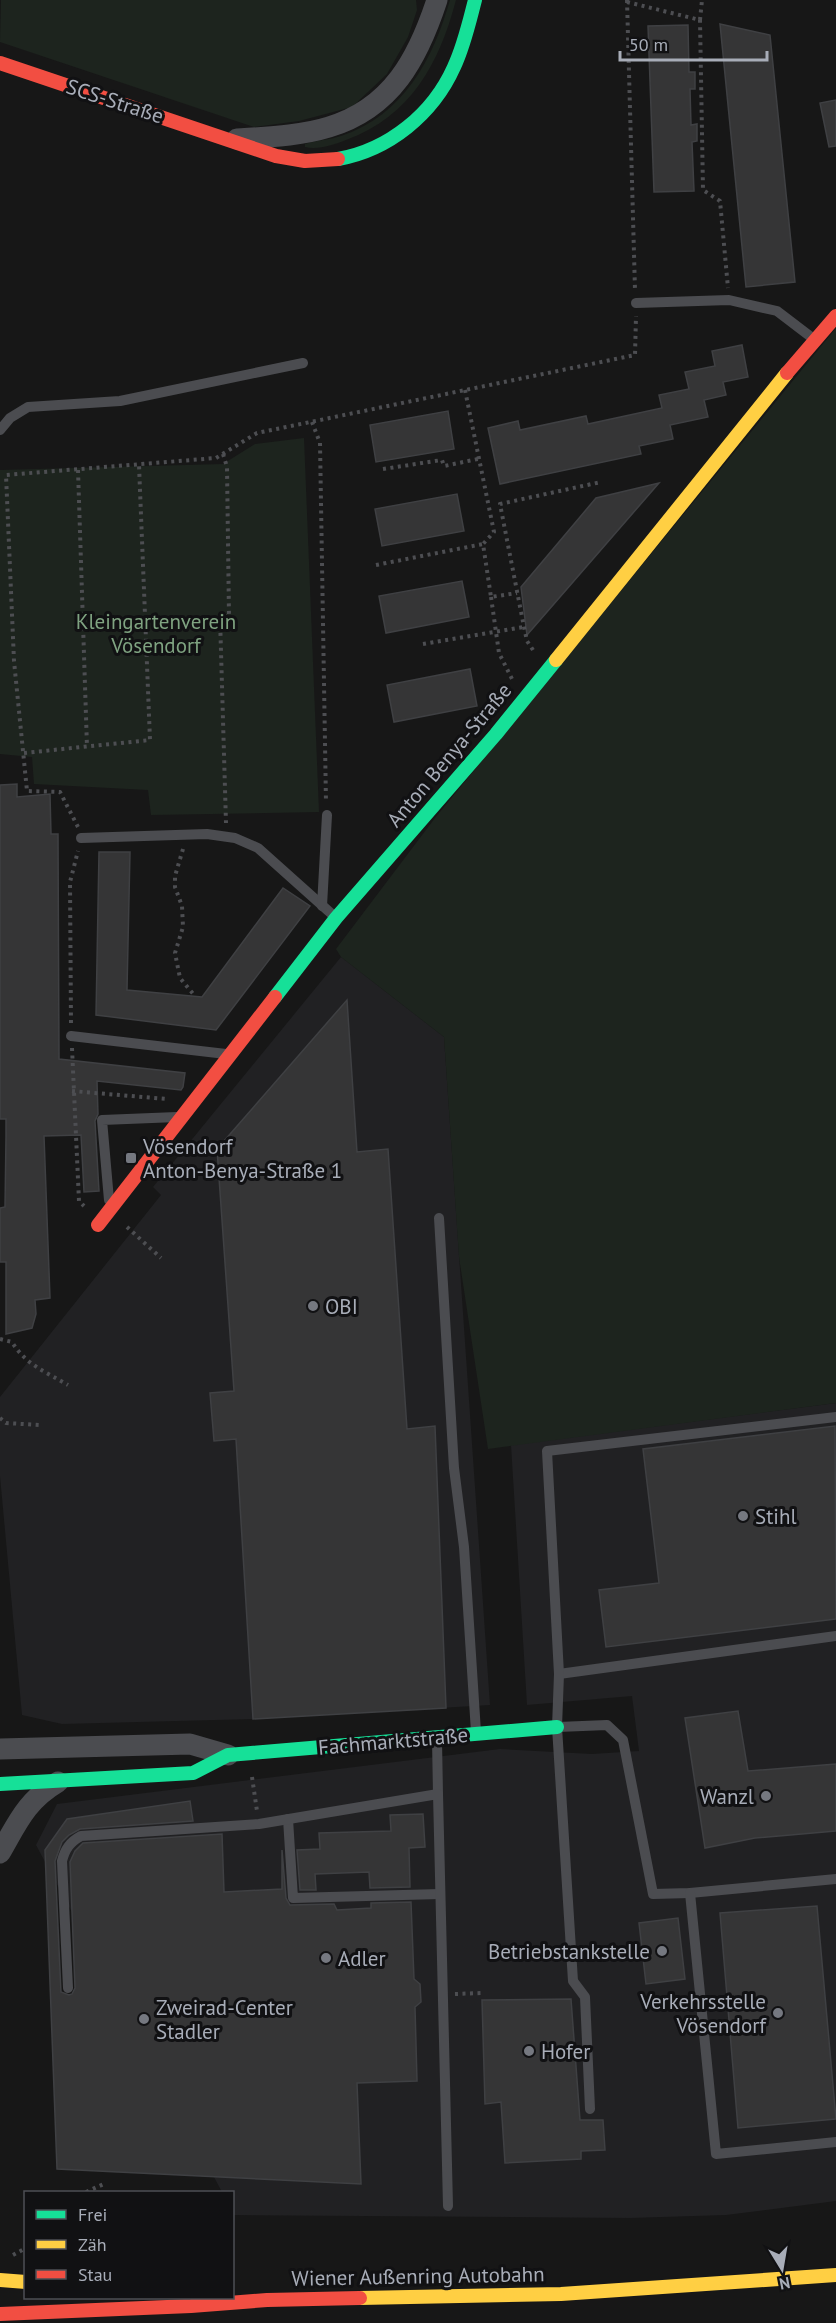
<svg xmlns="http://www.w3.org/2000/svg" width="836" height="2323" viewBox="0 0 836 2323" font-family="'PT Sans',sans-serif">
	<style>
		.built { fill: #212123 }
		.green { fill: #1d241e }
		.building { fill: #353536; stroke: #3f4043; stroke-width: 1.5 }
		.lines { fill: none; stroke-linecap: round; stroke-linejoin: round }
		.path { stroke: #4d4e52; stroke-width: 4; stroke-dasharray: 3 4.5; stroke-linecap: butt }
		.lane { stroke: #4b4c50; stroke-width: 10 }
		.street { stroke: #4b4c50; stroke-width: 21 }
		.fast { stroke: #16e098; stroke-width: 14 }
		.slow { stroke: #ffcf43; stroke-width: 14 }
		.jam { stroke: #f24e42; stroke-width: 14 }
		.poi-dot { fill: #757880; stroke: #111113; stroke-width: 2 }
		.labels { text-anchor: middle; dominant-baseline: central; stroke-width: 6; stroke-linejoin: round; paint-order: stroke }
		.street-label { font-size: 21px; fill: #a8adb8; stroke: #111113 }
		.park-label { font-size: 21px; fill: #7fa381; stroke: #111113 }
		.poi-label { font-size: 21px; fill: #a8adb8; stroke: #111113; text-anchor: start }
	</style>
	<rect width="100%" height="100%" fill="#171717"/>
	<g class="built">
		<polygon points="341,957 444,1037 490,1705 253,1719 62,1724 22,1715 0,1476 0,1397 161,1195 153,1187"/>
		<polygon points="836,1403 836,2201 726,2215 630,2218 234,2215 232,2192 222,2192 36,1845 57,1804 500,1749 592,1754 639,1751 632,1696 527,1705 511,1445"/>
	</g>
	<g class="green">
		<polygon points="1,0 416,0 417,10 408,37 387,74 352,107 299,121 254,127 0,42"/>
		<path d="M 450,0 L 456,0 C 439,64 411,116 346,140 C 333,145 318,150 305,147 L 305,144 C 317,140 329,140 341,136 C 404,115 433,59 450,0 Z"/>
		<polygon points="836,328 836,1403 488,1449 459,1257 444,1037 341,957 336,949 435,818"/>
		<polygon points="304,438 319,812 151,815 148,790 34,784 32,757 0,754 0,470 223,464 255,444"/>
	</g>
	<g class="building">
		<polygon points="720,24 770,35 795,282 746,287"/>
		<polygon points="688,25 689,72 695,72 695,89 690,89 691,125 697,124 697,141 692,142 694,191 654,192 648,26"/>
		<polygon points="836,100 836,146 829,147 820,103"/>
		<polygon points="742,345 748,377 723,382 726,395 704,400 708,417 670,425 673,439 639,446 641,454 500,484 488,428 518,421 520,430 586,416 588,424 662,408 659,395 689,389 685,372 715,366 712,351"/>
		<polygon points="448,411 454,449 376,462 370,425"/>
		<polygon points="659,483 527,635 521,587 596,498"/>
		<polygon points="457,494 464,531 382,546 375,509"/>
		<polygon points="462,581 469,617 386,633 379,596"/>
		<polygon points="470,669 477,706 394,722 387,685"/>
		<polygon points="17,784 17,797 50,794 51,834 58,834 59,1059 185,1073 183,1087 181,1090 97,1081 98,1114 95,1121 99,1191 84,1192 81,1135 44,1136 50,1298 35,1300 36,1314 32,1328 6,1334 6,1262 0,1262 0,1208 5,1207 6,1137 6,1119 0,1119 0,785"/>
		<polygon points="99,852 130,852 127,990 202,997 283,888 310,906 216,1030 96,1015"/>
		<polygon points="347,1000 357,1152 388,1149 407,1429 435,1426 446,1708 253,1719 236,1439 214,1441 210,1393 234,1391 217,1149"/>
		<polygon points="835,1426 836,1619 606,1647 599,1590 659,1583 643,1449"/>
		<polygon points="738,1711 748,1771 836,1764 836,1831 755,1838 705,1848 685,1718"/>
		<polygon points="190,1801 193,1821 80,1829 69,1835 62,1842 55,1861 61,1992 69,1995 72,1994 75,1988 70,1862 75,1851 83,1843 222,1834 224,1892 282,1889 282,1850 286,1898 290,1905 334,1904 337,1910 371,1908 371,1903 411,1902 414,1979 420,1984 421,2002 415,2007 417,2081 357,2083 361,2184 57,2169 45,1850 67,1819"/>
		<polygon points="423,1814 425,1847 409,1848 410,1887 370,1888 369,1872 315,1874 316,1890 300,1890 297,1850 320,1849 319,1833 391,1831 390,1815"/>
		<polygon points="817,1906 836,2119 738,2128 720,1913"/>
		<polygon points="678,1918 685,1979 646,1984 639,1923"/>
		<polygon points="571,1999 580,2120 603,2120 605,2150 581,2151 581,2159 505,2163 501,2102 485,2104 482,2000"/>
	</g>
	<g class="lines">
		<g class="path">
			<polyline points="627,0 635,290"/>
			<polyline points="627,2 700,20 703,190 720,201 728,288"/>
			<polyline points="700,20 702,0"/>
			<polyline points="465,390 494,532 483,544 491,597 517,593"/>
			<polyline points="312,422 320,443 326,803"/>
			<polyline points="223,454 227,467 229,616 220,617 226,823"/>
			<polyline points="383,469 442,460 444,466 478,459"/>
			<polyline points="78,470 87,747"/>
			<polyline points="376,565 483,544"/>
			<polyline points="491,597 499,653 512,679"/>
			<polyline points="423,644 524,627"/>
			<polyline points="533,650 527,641 524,627 500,504 601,482"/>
			<polyline points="24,753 150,740 139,465"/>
			<polyline points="78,827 60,792 27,791 14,661 6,475 216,458 257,433 635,355 636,316"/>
			<polyline points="183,849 175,876 175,887 182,906 183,927 175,953 180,978 194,995"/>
			<polyline points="71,1023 70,882 78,851"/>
			<polyline points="72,1048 79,1201 84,1206"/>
			<polyline points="72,1091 167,1099"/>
			<polyline points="127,1227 161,1258"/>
			<path d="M 0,1339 L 12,1342 C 26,1365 46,1372 68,1385"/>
			<polyline points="0,1418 6,1423 39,1425"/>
			<polyline points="252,1777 257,1811"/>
			<polyline points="455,1994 481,1993"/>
			<polyline points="86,2192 106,2183"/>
			<polyline points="13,2255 26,2248"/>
		</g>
		<g class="lane">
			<polyline points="636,303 729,300 777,311 815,340"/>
			<polyline points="0,430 10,418 28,407 120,401 303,363"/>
			<polyline points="81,838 207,834 235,838 258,848 334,916"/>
			<polyline points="322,906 327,815"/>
			<polyline points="71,1036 226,1054"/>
			<polyline points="109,1200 102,1120 177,1117"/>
			<polyline points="439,1218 454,1468 464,1547 476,1732"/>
			<polyline points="559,1674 836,1636"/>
			<polyline points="558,1727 607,1725 623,1740 653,1894 690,1893 836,1879"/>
			<polyline points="437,1740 438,1794"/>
			<polyline points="288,1819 293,1898 440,1894"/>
			<polyline points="690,1893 716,2154 836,2142"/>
			<path d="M 68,1988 L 62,1861 C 65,1849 70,1842 81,1836 L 259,1824 L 438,1794 L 448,2206"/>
			<polyline points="590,2109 585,1997 573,1981 557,1727 559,1674 547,1451 836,1417"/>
		</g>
		<g class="street">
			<path d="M 237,139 C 267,137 300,136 329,127 C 392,108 418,58 437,0"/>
			<polyline points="0,1749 190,1744 228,1755"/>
			<path d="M 0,1853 C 18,1822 26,1801 58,1782"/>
		</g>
		<g class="fast">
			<path d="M 338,159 C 389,150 433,114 454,67 C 464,46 469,23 475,0"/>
			<polyline points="275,997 336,918 496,734 556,660"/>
			<polyline points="0,1784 193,1773 228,1755 557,1727"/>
		</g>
		<g class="slow">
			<polyline points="556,660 787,373"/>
			<polyline points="0,2280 26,2282"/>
			<polyline points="360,2298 561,2294 836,2275"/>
		</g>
		<g class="jam">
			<polyline points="0,63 276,156 305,161 338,159"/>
			<polyline points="787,373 836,316"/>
			<polyline points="98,1225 275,997"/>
			<polyline points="0,2314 191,2306 267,2300 360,2298"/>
		</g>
	</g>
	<g class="poi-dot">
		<rect x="125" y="1152" width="12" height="12" rx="3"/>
		<circle cx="313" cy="1306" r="6"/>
		<circle cx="743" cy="1516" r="6"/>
		<circle cx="766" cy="1796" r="6"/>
		<circle cx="662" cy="1951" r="6"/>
		<circle cx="326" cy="1958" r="6"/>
		<circle cx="778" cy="2013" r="6"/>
		<circle cx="144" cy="2019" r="6"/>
		<circle cx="529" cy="2051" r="6"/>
	</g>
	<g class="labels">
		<g class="street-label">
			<text transform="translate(115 101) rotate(18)">SCS-Straße</text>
			<text transform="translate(449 755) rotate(-50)">Anton Benya-Straße</text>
			<text transform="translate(393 1741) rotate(-5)">Fachmarktstraße</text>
			<text transform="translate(418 2276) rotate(-1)">Wiener Außenring Autobahn</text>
		</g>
		<g class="park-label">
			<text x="156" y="621">Kleingartenverein<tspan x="156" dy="24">Vösendorf</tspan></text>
		</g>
		<g class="poi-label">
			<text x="143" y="1146">Vösendorf<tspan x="143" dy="24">Anton-Benya-Straße 1</tspan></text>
			<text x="325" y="1306">OBI</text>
			<text x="755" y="1516">Stihl</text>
			<text x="754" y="1796" text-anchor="end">Wanzl</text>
			<text x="650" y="1951" text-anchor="end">Betriebstankstelle</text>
			<text x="338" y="1958">Adler</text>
			<text x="766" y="2001" text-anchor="end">Verkehrsstelle<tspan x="766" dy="24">Vösendorf</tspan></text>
			<text x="156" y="2007">Zweirad-Center<tspan x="156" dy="24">Stadler</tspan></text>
			<text x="541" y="2051">Hofer</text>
		</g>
	</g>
	<rect x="24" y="2191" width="210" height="108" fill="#111113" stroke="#4d4f55" stroke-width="1.5"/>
	<rect x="36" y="2210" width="30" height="9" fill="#16e098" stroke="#4d4f55" stroke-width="1.5"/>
	<text x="78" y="2221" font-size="18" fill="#a8adb8">Frei</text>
	<rect x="36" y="2240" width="30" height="9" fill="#ffcf43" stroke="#4d4f55" stroke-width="1.5"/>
	<text x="78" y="2251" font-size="18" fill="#a8adb8">Zäh</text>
	<rect x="36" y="2270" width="30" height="9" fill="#f24e42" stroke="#4d4f55" stroke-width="1.5"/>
	<text x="78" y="2281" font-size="18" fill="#a8adb8">Stau</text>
	<g transform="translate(782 2269) rotate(169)" stroke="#111113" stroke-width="4.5" paint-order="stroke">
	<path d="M0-4.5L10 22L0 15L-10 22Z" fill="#a8adb8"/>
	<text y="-9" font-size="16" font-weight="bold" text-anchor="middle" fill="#a8adb8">N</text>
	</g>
	<path d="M620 51v9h147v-9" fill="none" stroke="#a8adb8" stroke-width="3"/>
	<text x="629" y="51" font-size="18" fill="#a8adb8" stroke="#111113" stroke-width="4.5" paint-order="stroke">50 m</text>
</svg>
